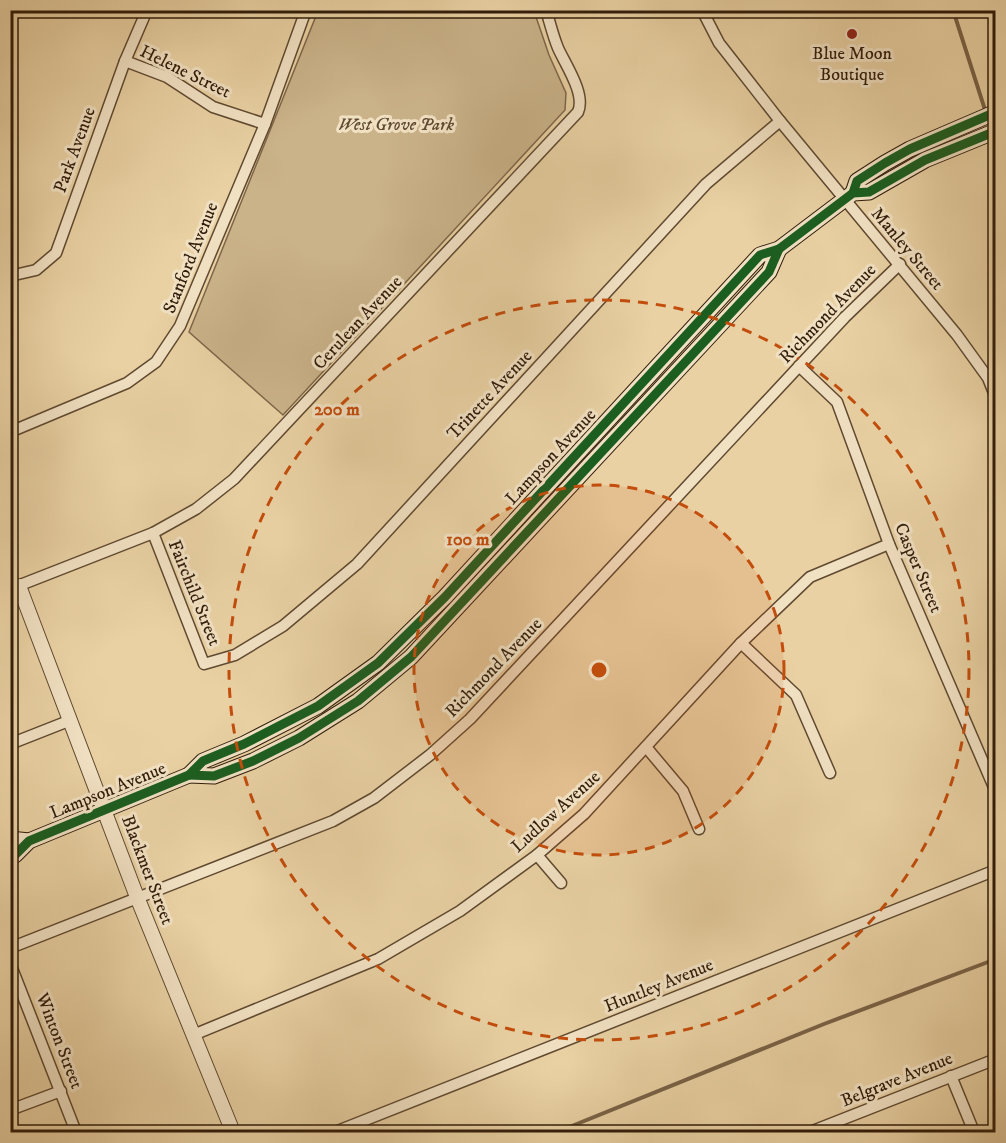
<svg xmlns="http://www.w3.org/2000/svg" width="1006" height="1143" viewBox="0 0 1006 1143" font-family="'IM FELL DW Pica',serif">
	<style>
		.green { fill: #cab289; stroke: #7e674a; stroke-width: 1.5 }
		.lines { fill: none; stroke-linecap: round; stroke-linejoin: round }
		.stream { stroke: #7a6347; stroke-width: 4 }
		.minor-casing { stroke: #5f4930; stroke-width: 13 }
		.tertiary-casing { stroke: #5f4930; stroke-width: 16 }
		.secondary-casing { stroke: #311c0a; stroke-width: 17 }
		.minor { stroke: #f1e1c3; stroke-width: 10 }
		.tertiary { stroke: #f1e1c3; stroke-width: 14 }
		.secondary { stroke: #f1e1c3; stroke-width: 15 }
		.cycleway-casing { stroke: #f1e1c3; stroke-width: 13 }
		.cycleway { stroke: #1b5e20; stroke-width: 9 }
		.ring { fill: none; stroke: #c34d0c; stroke-width: 3; stroke-dasharray: 10 8 }
		.poi-dot { fill: #8f2418; stroke: #f1e1c3; stroke-width: 2 }
		.labels { text-anchor: middle; dominant-baseline: central; stroke-width: 6; stroke-linejoin: round; paint-order: stroke }
		.poi-label { font-size: 18px; fill: #311c0a; stroke: #f1e1c3 }
		.street-label { font-size: 18px; fill: #311c0a; stroke: #f1e1c3 }
		.park-label { font-size: 18px; font-style: italic; fill: #5f4930; stroke: #f1e1c3 }
		.centre { fill: #c34d0c; stroke: #f1e1c3; stroke-width: 3 }
		.ring-label { font-size: 18px; text-anchor: middle; font-weight: bold; fill: #c34d0c; stroke: #f1e1c3; stroke-width: 6; stroke-linejoin: round; paint-order: stroke }
	</style>
	<rect width="100%" height="100%" fill="#e9d1a3"/>
	<filter id="stains"><feTurbulence type="fractalNoise" baseFrequency=".00333" numOctaves="4"/><feColorMatrix values="0 0 0 0 .2 0 0 0 0 .09 0 0 0 0 .02 0 0 0 .5 -.17"/></filter>
	<radialGradient id="worn" r=".72"><stop offset=".6" stop-color="#630" stop-opacity="0"/><stop offset="1" stop-color="#630" stop-opacity=".3"/></radialGradient>
	<polygon class="green" points="318,11 534,11 549,55 566,93 565,110 283,415 189,332"/>
	<g class="lines">
		<g class="stream">
			<polyline points="953,10 986,113"/>
			<polyline points="557,1132 824,1024 996,959"/>
		</g>
		<g class="minor-casing">
			<g id="minor">
				<polyline points="702,10 719,43 780,121 957,335 988,378 996,398"/>
				<polyline points="125,61 167,77 213,107 265,124"/>
				<polyline points="10,276 36,270 56,253 125,61 147,10"/>
				<polyline points="799,366 837,402 889,544 996,792"/>
				<polyline points="10,432 127,383 156,362 180,326 265,124 306,10"/>
				<polyline points="153,533 204,664 235,655 283,626 357,564 706,184 780,121"/>
				<path d="M 10,589 L 153,533 L 196,509 L 234,479 L 578,112 C 586,94 565,64 558,48 C 553,36 550,23 546,10"/>
				<polyline points="741,643 796,695 830,773"/>
				<polyline points="10,744 71,720"/>
				<polyline points="646,747 683,791 699,829"/>
				<polyline points="537,855 561,883"/>
				<polyline points="10,948 333,821 374,798 430,755 470,719 845,317 900,264"/>
				<polyline points="10,963 76,1132"/>
				<polyline points="193,1035 378,959 460,911 537,855 584,814 741,643 810,577 889,544"/>
				<polyline points="951,1076 974,1132"/>
				<polyline points="10,1110 61,1091"/>
				<polyline points="335,1132 996,870"/>
				<polyline points="810,1132 996,1059"/>
			</g>
		</g>
		<g class="tertiary-casing">
			<polyline id="tertiary" points="19,586 137,897 233,1132"/>
		</g>
		<g class="secondary-casing">
			<g id="secondary">
				<polyline points="853,193 857,181 885,163 910,149 996,112"/>
				<polyline points="189,775 214,776 253,761 299,738 358,701 411,657 769,272 779,249"/>
				<polyline points="10,839 29,841"/>
				<polyline points="10,857 15,855 29,841 189,775 203,761 244,744 318,706 378,663 445,597 760,255 779,249 853,193 869,192 925,160 996,131"/>
			</g>
		</g>
		<use href="#minor" class="minor"/>
		<use href="#tertiary" class="tertiary"/>
		<use href="#secondary" class="secondary"/>
		<g class="cycleway-casing">
			<g id="cycleway">
				<polyline points="853,193 857,181 885,163 910,149 996,112"/>
				<polyline points="189,775 214,776 253,761 299,738 358,701 411,657 769,272 779,249"/>
				<polyline points="10,857 15,855 29,841 189,775 203,761 244,744 318,706 378,663 445,597 760,255 779,249 853,193 869,192 925,160 996,131"/>
			</g>
		</g>
		<use href="#cycleway" class="cycleway"/>
	</g>
	<circle cx="599" cy="670" r="185" fill="#c34d0c" fill-opacity=".12"/>
	<g class="ring">
		<circle cx="599" cy="670" r="185"/>
		<circle cx="599" cy="670" r="370"/>
	</g>
	<circle class="poi-dot" cx="852" cy="34" r="6"/>
	<g class="labels">
		<g class="poi-label">
			<text x="852" y="54">Blue Moon<tspan x="852" dy="21">Boutique</tspan></text>
		</g>
		<g class="street-label">
			<text transform="translate(185 72) rotate(26)">Helene Street</text>
			<text transform="translate(75 150) rotate(-70)">Park Avenue</text>
			<text transform="translate(907 249) rotate(50)">Manley Street</text>
			<text transform="translate(191 258) rotate(-68)">Stanford Avenue</text>
			<text transform="translate(828 314) rotate(-46)">Richmond Avenue</text>
			<text transform="translate(358 323) rotate(-47)">Cerulean Avenue</text>
			<text transform="translate(490 395) rotate(-47)">Trinette Avenue</text>
			<text transform="translate(551 457) rotate(-47)">Lampson Avenue</text>
			<text transform="translate(918 568) rotate(67)">Casper Street</text>
			<text transform="translate(194 593) rotate(68)">Fairchild Street</text>
			<text transform="translate(494 668) rotate(-46)">Richmond Avenue</text>
			<text transform="translate(108 791) rotate(-22)">Lampson Avenue</text>
			<text transform="translate(556 812) rotate(-42)">Ludlow Avenue</text>
			<text transform="translate(147 870) rotate(69)">Blackmer Street</text>
			<text transform="translate(659 986) rotate(-22)">Huntley Avenue</text>
			<text transform="translate(59 1041) rotate(69)">Winton Street</text>
			<text transform="translate(897 1080) rotate(-22)">Belgrave Avenue</text>
		</g>
		<g class="park-label">
			<text x="396" y="125">West Grove Park</text>
		</g>
	</g>
	<circle cx="599" cy="670" r="9" class="centre"/>
	<g class="ring-label">
		<text x="337" y="415">200 m</text>
		<text x="468" y="545">100 m</text>
	</g>
	<rect width="1006" height="1143" fill="none" stroke="#e9d1a3" stroke-width="36"/>
	<rect x="12" y="12" width="982" height="1119" fill="none" stroke="#311c0a" stroke-width="3"/>
	<rect x="18" y="18" width="970" height="1107" fill="none" stroke="#311c0a" stroke-width="1.5"/>
	<rect width="100%" height="100%" filter="url(#stains)"/>
	<rect width="100%" height="100%" fill="url(#worn)"/>
</svg>
